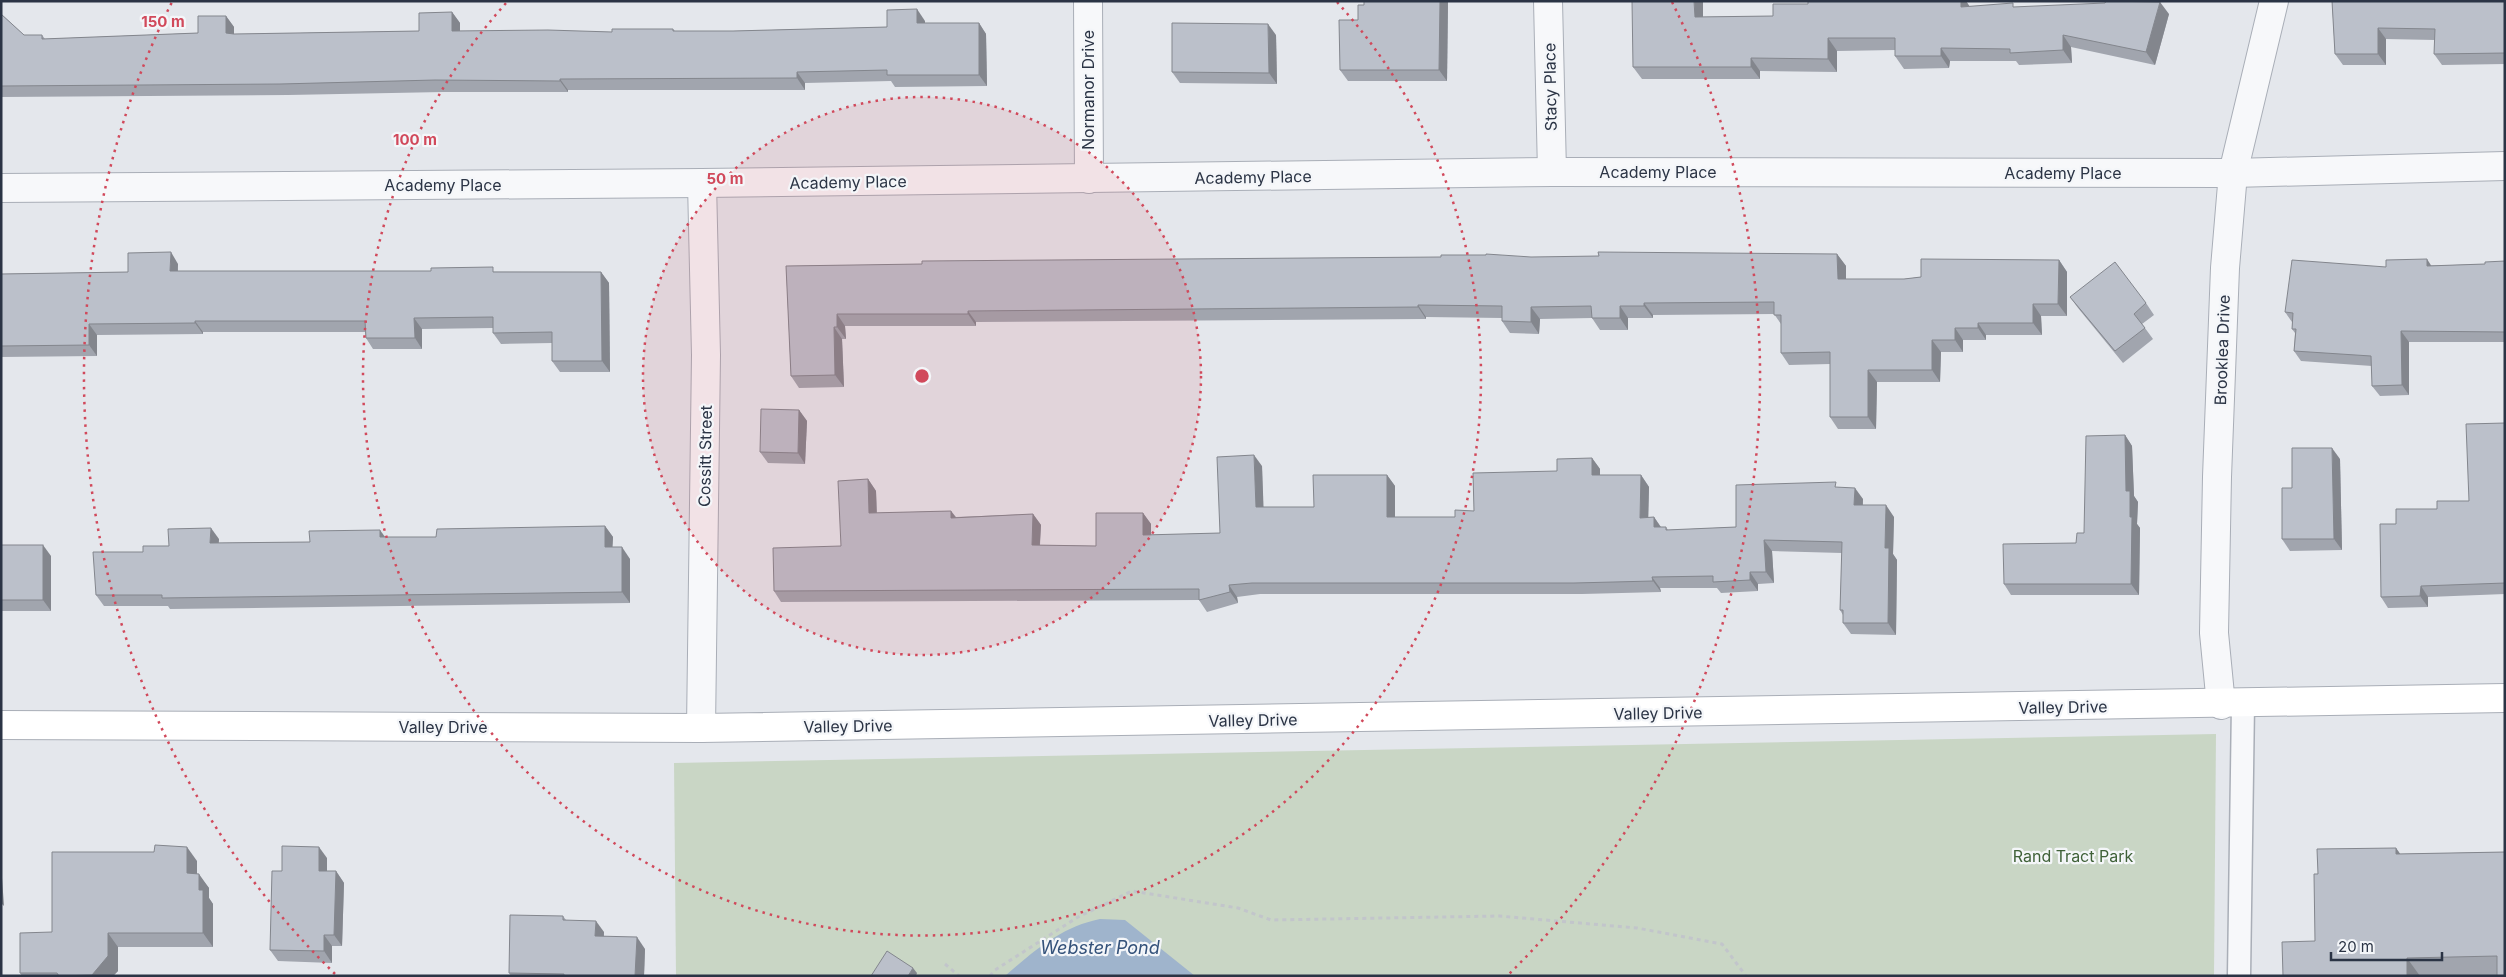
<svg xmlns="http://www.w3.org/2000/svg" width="2506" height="977" viewBox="0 0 2506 977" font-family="Inter,sans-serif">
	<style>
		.green { fill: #c9d6c5 }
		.water { fill: #9fb4cc }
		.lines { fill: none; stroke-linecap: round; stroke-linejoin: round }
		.lane-casing { stroke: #a9aeb7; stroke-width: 25 }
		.street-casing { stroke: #a9aeb7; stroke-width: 30 }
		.secondary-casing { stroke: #a9aeb7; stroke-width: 30 }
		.path { stroke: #c2c5cb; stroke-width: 3; stroke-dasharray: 4 4; stroke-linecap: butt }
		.lane { stroke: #f7f8fa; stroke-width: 22 }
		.street { stroke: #f7f8fa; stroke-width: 28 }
		.secondary { stroke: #fff; stroke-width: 28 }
		.wall { fill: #a1a5ae }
		.shaded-wall { fill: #83868d }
		.building { fill: #bbc0ca; stroke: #83868d }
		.ring { fill: none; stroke: #d1495b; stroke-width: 2.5; stroke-dasharray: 2.5 5 }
		.labels { text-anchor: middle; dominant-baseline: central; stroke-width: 4.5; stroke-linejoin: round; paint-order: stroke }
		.street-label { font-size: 16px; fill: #2b3445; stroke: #f4f6f9 }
		.park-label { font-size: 16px; fill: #3f6138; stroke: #f4f6f9 }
		.water-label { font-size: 18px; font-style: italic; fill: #34527a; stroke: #f4f6f9 }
		.centre { fill: #d1495b; stroke: #f4f6f9; stroke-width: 2.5 }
		.ring-label { font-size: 15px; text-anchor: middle; font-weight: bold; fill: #d1495b; stroke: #f4f6f9; stroke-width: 4.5; stroke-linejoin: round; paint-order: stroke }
	</style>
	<rect width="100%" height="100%" fill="#e4e7ec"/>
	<polygon class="green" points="2216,734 2214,976 676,976 674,763"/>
	<path class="water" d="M 1100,919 L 1125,920 L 1195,976 L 1005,976 C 1035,950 1061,927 1100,919 Z"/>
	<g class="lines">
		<g class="lane-casing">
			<polyline id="lane" points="2239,976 2243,704"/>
		</g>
		<g class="street-casing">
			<g id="street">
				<polyline points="1088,1 1089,179"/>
				<polyline points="1548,1 1552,172"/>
				<polyline points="1,188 702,183 1552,172 2233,173 2505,166"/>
				<polyline points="2221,705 2214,633 2217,477 2225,268 2233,173 2274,1"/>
				<polyline points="701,728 706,355 702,183"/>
			</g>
		</g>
		<g class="secondary-casing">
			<polyline id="secondary" points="1,725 701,728 2505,698"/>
		</g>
		<g class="path">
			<polyline points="945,964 959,976"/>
			<polyline points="990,976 995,970 1078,917 1132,891 1238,908 1271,920 1499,916 1637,928 1722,944 1746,976"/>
		</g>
		<use href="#lane" class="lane"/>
		<use href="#street" class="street"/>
		<use href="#secondary" class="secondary"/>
	</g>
	<g class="wall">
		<polygon points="1448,1 1447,81 1348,81 1340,70 1358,20"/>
		<polygon points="1703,1 1703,17 1773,16 1808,4 1966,1 1969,6 2169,14 2155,65 2071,47 2072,63 2019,65 2016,61 1950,61 1949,68 1904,69 1895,56 1895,50 1837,51 1837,72 1760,71 1760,79 1642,79 1633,67"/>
		<polygon points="2332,1 2505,1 2505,64 2442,65 2434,54 2435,40 2386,39 2386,65 2343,65 2335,54"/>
		<polygon points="452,12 460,23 460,31 612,32 673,29 675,31 733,31 887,27 925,21 925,23 979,23 986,34 987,86 895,87 891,81 805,83 805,90 568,90 568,92 443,92 288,95 1,97 1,14 24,35 42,35 45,39 198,33 226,16 234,27 234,34 419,31"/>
		<polygon points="1276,35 1277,84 1180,83 1172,72"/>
		<polygon points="1837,254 1846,266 1846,279 1904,279 1921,277 2059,260 2067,272 2067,316 2041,316 2042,335 1986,335 1986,340 1963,340 1963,352 1941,352 1940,382 1877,382 1876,429 1838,429 1830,417 1830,364 1789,365 1781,353 1781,324 1774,314 1653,315 1653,318 1628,318 1628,330 1600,330 1592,318 1540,319 1539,334 1510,333 1502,321 1502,318 1426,317 1426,319 976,322 976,326 845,326 846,339 842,339 844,387 799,388 791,376 786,266"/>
		<polygon points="2505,261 2505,342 2409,342 2409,395 2380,396 2372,386 2372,366 2301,361 2294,351 2295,333 2292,329 2292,322 2285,312 2386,267 2485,264"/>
		<polygon points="178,264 178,271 601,272 609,283 610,372 560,372 552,361 552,343 501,344 493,333 493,328 422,329 422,349 373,349 366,338 365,332 203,332 203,334 97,335 97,356 1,357 1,274 128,272"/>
		<polygon points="2070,297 2146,303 2154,315 2142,324 2153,339 2123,363 2078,308"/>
		<polygon points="799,410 807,421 805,464 768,463 760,452"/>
		<polygon points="2505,423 2505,594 2428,597 2428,607 2388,608 2381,597 2396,524 2469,501"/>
		<polygon points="2125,435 2132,446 2134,496 2138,502 2137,524 2140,528 2139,595 2011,595 2004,584 2076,543 2084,533"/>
		<polygon points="1592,458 1600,469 1600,475 1641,475 1649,487 1648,518 1654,517 1661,527 1666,527 1668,530 1736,527 1839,487 1863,499 1863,505 1894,517 1893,554 1897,560 1896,635 1851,634 1843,623 1843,615 1840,610 1842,553 1772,551 1774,583 1758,584 1758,591 1721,593 1717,588 1660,588 1661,592 1582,594 1260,594 1237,597 1238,603 1207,612 1199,600 781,602 774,591 841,546 868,479 876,491 877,513 951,511 956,517 1033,514 1041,525 1040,545 1096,546 1143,513 1151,524 1151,535 1220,533 1262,466 1263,507 1314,507 1387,475 1395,486 1395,517 1455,517 1474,511 1557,471"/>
		<polygon points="2340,459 2342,550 2290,551 2282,539 2292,488"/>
		<polygon points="605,526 613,537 612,547 630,559 630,603 170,609 168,606 104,606 96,595 143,552 169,546 219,539 218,543 310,542 384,537 436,537"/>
		<polygon points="1,545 51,556 51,611 1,611"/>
		<polygon points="2396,848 2400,854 2505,852 2505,976 2283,976 2315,941 2318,874"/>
		<polygon points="327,858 327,871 336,871 344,883 342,946 332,946 332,963 278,961 270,950 282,871"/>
		<polygon points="197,861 197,874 209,888 209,898 213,904 213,947 118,947 118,971 113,976 22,976 20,973 52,932"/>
		<polygon points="563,916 566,920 604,932 604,936 645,949 644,976 511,976 509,973"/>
	</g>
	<g class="shaded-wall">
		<polygon points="1440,1 1448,1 1447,81 1439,70"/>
		<polygon points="1694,1 1703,1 1703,29 1695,17"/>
		<polygon points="1960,1 1966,1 1970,7 1961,7"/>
		<polygon points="2160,2 2169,14 2155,65 2146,52"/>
		<polygon points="917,9 925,21 925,34 917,23"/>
		<polygon points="452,12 460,23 460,42 452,31"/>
		<polygon points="226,16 234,27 234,44 226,33"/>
		<polygon points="979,23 986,34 987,86 979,75"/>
		<polygon points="1268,24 1276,35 1277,84 1269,73"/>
		<polygon points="2378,28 2386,39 2386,65 2378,54"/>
		<polygon points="2063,35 2071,47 2072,63 2063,50"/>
		<polygon points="1828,38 1837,51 1837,72 1828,59"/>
		<polygon points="1941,48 1950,61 1949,68 1941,56"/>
		<polygon points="1751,58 1760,71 1760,79 1751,67"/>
		<polygon points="797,72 805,83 805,90 797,78"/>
		<polygon points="560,79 568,90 568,92 560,81"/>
		<polygon points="171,252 178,264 177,282 170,271"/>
		<polygon points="1837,254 1846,266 1846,291 1838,279"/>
		<polygon points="2427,259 2434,270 2427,266"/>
		<polygon points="2059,260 2067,272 2067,316 2058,304"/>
		<polygon points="601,272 609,283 610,372 602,361"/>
		<polygon points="1644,303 1653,315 1653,318 1644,306"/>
		<polygon points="2033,304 2041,316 2042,335 2033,323"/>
		<polygon points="1418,305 1426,317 1426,319 1418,307"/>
		<polygon points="1620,306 1628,318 1628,330 1620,318"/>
		<polygon points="1531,307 1540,319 1539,334 1531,322"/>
		<polygon points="968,311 976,322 976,326 968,314"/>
		<polygon points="837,314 845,326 846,339 837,327"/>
		<polygon points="414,318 422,329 422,349 415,338"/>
		<polygon points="195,321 203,332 203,334 195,323"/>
		<polygon points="1978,323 1986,335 1986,340 1978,328"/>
		<polygon points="89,324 97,335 97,356 89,345"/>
		<polygon points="834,327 842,339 844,387 835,375"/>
		<polygon points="1955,328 1963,340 1963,352 1955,340"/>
		<polygon points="2401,331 2409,342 2409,395 2402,385"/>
		<polygon points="1932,340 1941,352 1940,382 1932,370"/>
		<polygon points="1868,370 1877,382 1876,429 1868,417"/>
		<polygon points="799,410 807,421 805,464 798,453"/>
		<polygon points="2125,435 2132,446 2134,496 2138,502 2137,524 2140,528 2139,595 2131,584 2130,517 2126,491"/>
		<polygon points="2332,448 2340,459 2342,550 2334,539"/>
		<polygon points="1254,455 1262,466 1264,519 1256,507"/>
		<polygon points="1592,458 1600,469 1600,487 1592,475"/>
		<polygon points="1387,475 1395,486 1395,528 1387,517"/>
		<polygon points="1641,475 1649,487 1648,529 1640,518"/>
		<polygon points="868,479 876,491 877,525 869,513"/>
		<polygon points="1855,488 1863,499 1862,516 1854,505"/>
		<polygon points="1886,505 1894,517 1893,554 1897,560 1896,635 1888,623 1885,548"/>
		<polygon points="951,511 959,522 951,518"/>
		<polygon points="1143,513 1151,524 1151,547 1143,535"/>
		<polygon points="1033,514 1041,525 1039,557 1032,545"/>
		<polygon points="1654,517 1662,529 1654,527"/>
		<polygon points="605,526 613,537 612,559 605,547"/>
		<polygon points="211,528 219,539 218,555 210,543"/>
		<polygon points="380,530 388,541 380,537"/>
		<polygon points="1764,540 1772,551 1774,583 1766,572"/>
		<polygon points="43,545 51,556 51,611 43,600"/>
		<polygon points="622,547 630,559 630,603 622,592"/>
		<polygon points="1750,572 1758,584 1758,591 1750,580"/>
		<polygon points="1652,577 1660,588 1661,592 1653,581"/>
		<polygon points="1229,585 1237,597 1238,603 1230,592"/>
		<polygon points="2421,586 2428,597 2428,607 2420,596"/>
		<polygon points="187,847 197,861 197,888 187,873"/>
		<polygon points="319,847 327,858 327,882 319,871"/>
		<polygon points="2396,848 2410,868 2396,854"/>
		<polygon points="1,863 1,864 4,906 1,903"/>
		<polygon points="336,871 344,883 342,946 334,935"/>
		<polygon points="199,874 209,888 209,898 213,904 213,947 203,933 199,890"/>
		<polygon points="596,921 604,932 603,947 595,936"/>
		<polygon points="108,933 118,947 118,971 113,976 92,976"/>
		<polygon points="324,935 332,946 332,963 324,951"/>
		<polygon points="637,937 645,949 644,976 635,976"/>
		<polygon points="2407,958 2420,976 2407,976"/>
		<polygon points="913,968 917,973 916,976 908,976"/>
	</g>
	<g class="building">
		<polygon points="1364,1 1440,1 1439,70 1340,70 1339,20 1358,20 1358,5 1364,5"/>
		<polygon points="1632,1 1694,1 1695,17 1773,16 1773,4 1808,4 1808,1 1961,1 1961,7 2013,3 2013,7 2105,3 2106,1 2160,2 2146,52 2063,35 2063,50 2010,53 2010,49 1941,48 1941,56 1895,56 1895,38 1828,38 1828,59 1751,58 1751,67 1633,67"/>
		<polygon points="2332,1 2505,1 2505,53 2434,54 2435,29 2378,28 2378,54 2335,54"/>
		<polygon points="917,9 917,23 979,23 979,75 887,75 887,70 797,72 797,78 560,79 560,81 435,80 280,84 1,86 1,14 24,35 42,35 42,39 198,33 198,16 226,16 226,33 234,34 419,31 419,13 452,12 452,31 548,30 612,32 612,29 673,29 673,31 733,31 887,27 887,10"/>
		<polygon points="1172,23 1268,24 1269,73 1172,72"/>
		<polygon points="171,252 170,271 431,271 431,268 493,267 493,272 601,272 602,361 552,361 552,332 493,333 493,317 414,318 415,338 366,338 365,321 195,321 195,323 89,324 89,345 1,346 1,274 128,272 128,253"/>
		<polygon points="1598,252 1837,254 1838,279 1904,279 1921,277 1921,259 2059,260 2058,304 2033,304 2033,323 1978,323 1978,328 1955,328 1955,340 1932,340 1932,370 1868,370 1868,417 1830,417 1830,352 1781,353 1781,315 1774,315 1774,302 1644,303 1644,306 1620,306 1620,318 1592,318 1591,306 1531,307 1531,322 1502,321 1502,306 1418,305 1418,307 968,311 968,314 837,314 837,327 834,327 835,375 791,376 786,266 922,264 922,261 1441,257 1441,255 1486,255 1486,254 1531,257 1599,256"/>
		<polygon points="2427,259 2427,266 2485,264 2485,262 2505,261 2505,332 2401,331 2402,385 2372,386 2371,356 2294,351 2296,329 2292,329 2293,313 2285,312 2292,260 2386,267 2386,260"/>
		<polygon points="2115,262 2146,303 2134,314 2145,328 2115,351 2070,297"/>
		<polygon points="761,409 799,410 798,453 760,452"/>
		<polygon points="2505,423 2505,583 2421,586 2420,596 2381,597 2380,524 2396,524 2396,509 2437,509 2437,501 2469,501 2466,424"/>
		<polygon points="2125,435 2126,491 2130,491 2130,517 2132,517 2131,584 2004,584 2003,544 2076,543 2077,533 2084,533 2086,436"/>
		<polygon points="2292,448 2332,448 2334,539 2282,539 2282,488 2292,488"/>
		<polygon points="1254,455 1256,507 1314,507 1313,475 1387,475 1387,517 1455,517 1455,510 1474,511 1473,473 1557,471 1557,459 1592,458 1592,475 1641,475 1640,518 1654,517 1654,527 1666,527 1666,530 1736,527 1736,485 1836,482 1835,487 1855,488 1854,505 1886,505 1885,548 1889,548 1888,623 1843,623 1843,610 1840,610 1842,542 1764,540 1766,572 1750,572 1750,580 1713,582 1713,576 1652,577 1653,581 1574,583 1252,583 1229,585 1230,592 1199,600 1199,589 774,591 773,548 841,546 838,481 868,479 869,513 951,511 951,518 1033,514 1032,545 1096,546 1096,513 1143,513 1143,535 1220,533 1217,457"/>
		<polygon points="605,526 605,547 622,547 622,592 162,598 162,595 96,595 93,552 143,552 143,546 169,546 168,529 211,528 210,543 310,542 309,531 380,530 380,537 436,537 437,529"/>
		<rect x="1" y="545" width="42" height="55"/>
		<polygon points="155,845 187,847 187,873 199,874 199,890 203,890 203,933 108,933 108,956 92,975 59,976 57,973 20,973 20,933 52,932 52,852 154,852"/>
		<polygon points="282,846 319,847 319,871 336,871 334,935 324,935 324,951 270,950 272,871 282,871"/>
		<polygon points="2396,848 2396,854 2505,852 2505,976 2497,976 2497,956 2407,958 2407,976 2283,976 2282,942 2315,941 2314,874 2318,874 2317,849"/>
		<polygon points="510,915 563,916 563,920 596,921 595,936 637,937 635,976 564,976 564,974 509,973"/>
		<polygon points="887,951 913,968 908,976 871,976"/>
	</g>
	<circle cx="922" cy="376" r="279" fill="#d1495b" fill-opacity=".12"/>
	<g class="ring">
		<circle cx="922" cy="376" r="279"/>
		<path d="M1337 2A559 559 0 1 1 507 2"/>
		<path d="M335 974A838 838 0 0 1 172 2M1672 2A838 838 0 0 1 1509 974"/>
	</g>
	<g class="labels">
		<g class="street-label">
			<text transform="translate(1550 87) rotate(-91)">Stacy Place</text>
			<text transform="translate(1088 90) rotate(-90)">Normanor Drive</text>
			<text x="1658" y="172">Academy Place</text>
			<text x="2063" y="173">Academy Place</text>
			<text transform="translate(1253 177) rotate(-1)">Academy Place</text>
			<text transform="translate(848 182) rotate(-1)">Academy Place</text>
			<text x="443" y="185">Academy Place</text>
			<text transform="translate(2222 350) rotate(-88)">Brooklea Drive</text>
			<text transform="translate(705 456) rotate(-89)">Cossitt Street</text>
			<text transform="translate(2063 707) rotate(-1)">Valley Drive</text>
			<text transform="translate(1658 713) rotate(-1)">Valley Drive</text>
			<text transform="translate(1253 720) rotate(-1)">Valley Drive</text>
			<text transform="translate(848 726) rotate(-1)">Valley Drive</text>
			<text x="443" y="727">Valley Drive</text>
		</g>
		<g class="park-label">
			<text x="2073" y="856">Rand Tract Park</text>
		</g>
		<g class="water-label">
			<text x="1100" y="947">Webster Pond</text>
		</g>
	</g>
	<circle cx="922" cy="376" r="8" class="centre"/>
	<g class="ring-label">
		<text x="163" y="27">150 m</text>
		<text x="415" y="145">100 m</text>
		<text x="725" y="184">50 m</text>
	</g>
	<rect width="2506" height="977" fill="none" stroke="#2b3445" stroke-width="5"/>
	<path d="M2331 952v8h111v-8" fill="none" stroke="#2b3445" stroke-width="2.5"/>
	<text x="2338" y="952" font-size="15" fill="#2b3445" stroke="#f4f6f9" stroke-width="4" paint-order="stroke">20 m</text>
</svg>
